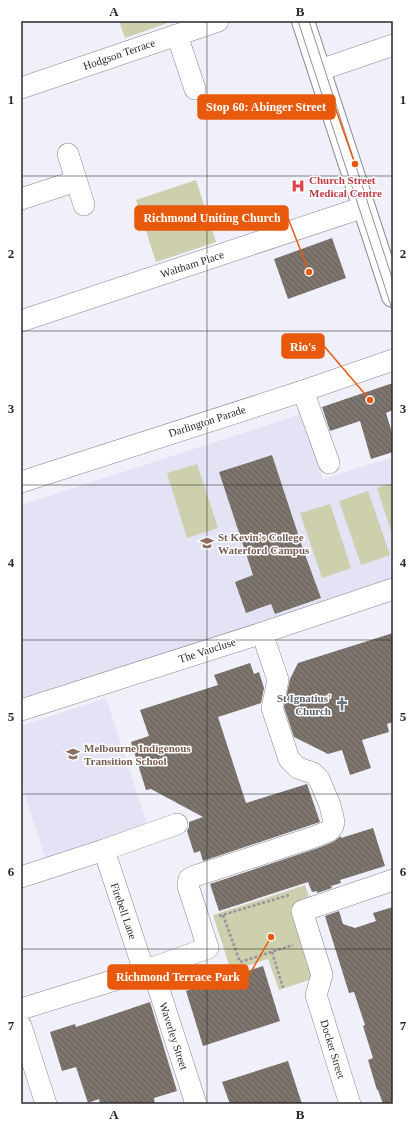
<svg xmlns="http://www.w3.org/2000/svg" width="414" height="1125" viewBox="0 0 414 1125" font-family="Georgia,serif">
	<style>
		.built { fill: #e4e3f5 }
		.green { fill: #cdcfad }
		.building { fill: url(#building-back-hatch) }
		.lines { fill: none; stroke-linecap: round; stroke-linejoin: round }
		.minor-casing { stroke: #878791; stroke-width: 22 }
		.major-casing { stroke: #878791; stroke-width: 24 }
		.path { stroke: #96959d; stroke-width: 2.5; stroke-dasharray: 3 2; stroke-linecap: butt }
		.minor { stroke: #fff; stroke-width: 21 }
		.major { stroke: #fff; stroke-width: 22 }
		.tram { stroke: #919098; stroke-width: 1 }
		.grid { fill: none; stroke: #29282c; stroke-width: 1; stroke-opacity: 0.55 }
		.labels { text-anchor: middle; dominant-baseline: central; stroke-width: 3; stroke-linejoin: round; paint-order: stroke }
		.street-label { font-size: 11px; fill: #29282c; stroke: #fff }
		.health-label { font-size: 11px; font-weight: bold; fill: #be3a42; stroke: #fff; text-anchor: start }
		.education-label { font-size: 11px; font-weight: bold; fill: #785e54; stroke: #fff; text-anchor: start }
		.worship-label { font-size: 11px; font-weight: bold; fill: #5b616d; stroke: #fff; text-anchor: end }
		.leader { fill: none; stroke: #e8590c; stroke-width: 1.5 }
		.callout-dot { fill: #e8590c; stroke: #fff; stroke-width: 1.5 }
		.callout { fill: #e8590c; stroke: #e8590c; stroke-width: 1.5 }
		.callout-label { font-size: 12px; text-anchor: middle; font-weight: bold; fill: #fff }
		.neatline { fill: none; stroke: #29282c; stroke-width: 1.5 }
		.grid-label { font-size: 13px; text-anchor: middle; font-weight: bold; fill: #29282c }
	</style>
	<defs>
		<pattern id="building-back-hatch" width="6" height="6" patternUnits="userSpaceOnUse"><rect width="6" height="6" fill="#7c746d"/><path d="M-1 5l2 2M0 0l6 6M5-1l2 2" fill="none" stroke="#665f5a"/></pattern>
	</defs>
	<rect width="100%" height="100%" fill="#f0f0fb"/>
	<g class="built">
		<polygon points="301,414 323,479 393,457 393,581 21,702 21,505"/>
		<polygon points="106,698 149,830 47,863 21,783 21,726"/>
	</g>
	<g class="green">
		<polygon points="119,21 173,21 125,38"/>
		<polygon points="196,180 216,242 156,262 136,200"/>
		<polygon points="197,464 218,528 187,538 167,473"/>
		<polygon points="393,483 393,537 377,488"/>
		<polygon points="368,491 390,555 361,565 339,501"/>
		<polygon points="330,504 351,568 322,578 300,513"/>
		<polygon points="305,885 333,972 279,990 268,959 231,971 213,915"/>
	</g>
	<g class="building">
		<polygon points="332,238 346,278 288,299 274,259"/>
		<polygon points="393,383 393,410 386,413 393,436 393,452 371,459 360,421 330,431 322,407"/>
		<polygon points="272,455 303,549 321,598 275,614 271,604 246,613 235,582 253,575 219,472"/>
		<polygon points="393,633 393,722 387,724 389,732 362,740 371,768 350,775 342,750 328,754 294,737 284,707 290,679 298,663"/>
		<polygon points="250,663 254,674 259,672 264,688 261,703 218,717 246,803 307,784 320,822 203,861 200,851 194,853 187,831 189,827 189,822 203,817 151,789 146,790 131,742 149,736 140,710 218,685 214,675"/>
		<polygon points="373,828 385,866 340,880 341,883 331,886 332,888 317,893 317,891 312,892 308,882 219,911 210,884 318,848 333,842 341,836 341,838"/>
		<polygon points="393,907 393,1104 383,1104 378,1090 377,1090 368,1060 373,1058 363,1026 365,1025 354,992 349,993 325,916 339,911 343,924 355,928 376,921 373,913"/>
		<polygon points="263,966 280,1021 203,1046 186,991"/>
		<polygon points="150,1002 177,1091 154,1098 155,1104 100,1104 99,1099 88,1103 76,1067 62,1071 50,1032 75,1024 76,1027"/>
		<polygon points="288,1061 302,1104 230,1104 222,1082"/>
	</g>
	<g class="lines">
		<g class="minor-casing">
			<g id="minor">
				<polyline points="177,35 195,89"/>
				<polyline points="320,70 393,45"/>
				<polyline points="21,88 218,21"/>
				<polyline points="68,154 84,205"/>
				<polyline points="21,199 76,181"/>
				<polyline points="21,321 364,207"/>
				<polyline points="303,391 329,463"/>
				<polyline points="21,482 303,391 393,360"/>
				<polyline points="21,710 262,633 393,589"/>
				<polyline points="104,850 144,971"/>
				<polyline points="21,877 104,850 177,824"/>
				<polyline points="152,968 196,1104"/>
				<polyline points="21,1009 144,971 208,948 188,886 189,879 195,876 314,837 329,831 333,826 334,822 330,805 319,779 313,773 298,768 289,759 272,708 278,680 262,633"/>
				<polyline points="21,1026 46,1104"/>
				<polyline points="350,1104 316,995 322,975 302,911 393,880"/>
			</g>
		</g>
		<g class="major-casing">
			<polyline id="major" points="303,21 393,296"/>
		</g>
		<g class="path">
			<polyline points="223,915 240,962 293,945"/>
			<polyline points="219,916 289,895"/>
			<polyline points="272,952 283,988"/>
		</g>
		<use href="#minor" class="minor"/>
		<use href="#major" class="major"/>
		<g class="tram">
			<polyline points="298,21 393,312"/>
			<polyline points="309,21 393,281"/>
		</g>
	</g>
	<path class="grid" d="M 207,21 L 207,1104M 21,176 L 393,176M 21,331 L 393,331M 21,485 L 393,485M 21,640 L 393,640M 21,794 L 393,794M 21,949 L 393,949"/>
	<defs>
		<g id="hospital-bare" transform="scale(1.08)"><path d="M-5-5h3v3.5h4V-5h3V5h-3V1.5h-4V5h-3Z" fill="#e0444e" stroke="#fff" stroke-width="2.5" paint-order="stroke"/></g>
		<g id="school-bare" transform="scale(1.08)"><path d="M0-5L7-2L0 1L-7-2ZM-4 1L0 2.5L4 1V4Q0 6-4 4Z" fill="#8d6e63" stroke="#fff" stroke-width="2.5" paint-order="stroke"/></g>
		<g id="church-bare" transform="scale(1.08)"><path d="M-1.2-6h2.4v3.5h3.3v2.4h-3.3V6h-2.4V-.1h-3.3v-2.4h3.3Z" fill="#6b7280" stroke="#fff" stroke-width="2.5" paint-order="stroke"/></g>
	</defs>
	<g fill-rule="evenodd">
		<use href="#hospital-bare" x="298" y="186"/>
		<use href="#school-bare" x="207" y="543"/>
		<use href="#church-bare" x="342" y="704"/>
		<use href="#school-bare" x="73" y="754"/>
	</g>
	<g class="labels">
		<g class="street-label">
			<text transform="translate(119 54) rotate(-19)">Hodgson Terrace</text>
			<text transform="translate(192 264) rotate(-18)">Waltham Place</text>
			<text transform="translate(207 421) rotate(-18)">Darlington Parade</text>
			<text transform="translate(207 650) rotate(-18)">The Vaucluse</text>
			<text transform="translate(124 911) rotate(71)">Firebell Lane</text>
			<text transform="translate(174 1036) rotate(72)">Waverley Street</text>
			<text transform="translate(333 1049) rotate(73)">Docker Street</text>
		</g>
		<g class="health-label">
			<text x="309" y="180">Church Street<tspan x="309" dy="13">Medical Centre</tspan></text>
		</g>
		<g class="education-label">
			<text x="218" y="537">St Kevin's College<tspan x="218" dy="13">Waterford Campus</tspan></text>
			<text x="84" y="748">Melbourne Indigenous<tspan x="84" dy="13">Transition School</tspan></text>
		</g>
		<g class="worship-label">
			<text x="331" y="698">St Ignatius'<tspan x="331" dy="13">Church</tspan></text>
		</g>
	</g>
	<path class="leader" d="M355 164L335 107M309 272L288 218M370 400L324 346M271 937L248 977"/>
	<g class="callout-dot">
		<circle cx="355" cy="164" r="4"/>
		<circle cx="309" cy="272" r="4"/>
		<circle cx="370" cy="400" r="4"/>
		<circle cx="271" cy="937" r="4"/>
	</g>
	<g class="callout">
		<rect x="198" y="95" width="137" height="24" rx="4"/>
		<rect x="135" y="206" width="153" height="24" rx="4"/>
		<rect x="282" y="334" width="42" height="24" rx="4"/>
		<rect x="108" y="965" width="140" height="24" rx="4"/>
	</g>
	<g class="callout-label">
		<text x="266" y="111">Stop 60: Abinger Street</text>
		<text x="212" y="222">Richmond Uniting Church</text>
		<text x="303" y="351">Rio's</text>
		<text x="178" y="981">Richmond Terrace Park</text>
	</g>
	<rect width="414" height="1125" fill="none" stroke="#ffffff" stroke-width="44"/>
	<rect x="22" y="22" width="370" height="1081" class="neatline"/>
	<g class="grid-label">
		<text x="114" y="16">A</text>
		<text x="300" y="16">B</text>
		<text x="11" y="104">1</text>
		<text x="403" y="104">1</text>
		<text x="11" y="258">2</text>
		<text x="403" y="258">2</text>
		<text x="11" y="413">3</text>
		<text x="403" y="413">3</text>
		<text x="11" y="567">4</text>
		<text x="403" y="567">4</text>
		<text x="11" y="721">5</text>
		<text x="403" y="721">5</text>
		<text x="11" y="876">6</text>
		<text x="403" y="876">6</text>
		<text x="11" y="1030">7</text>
		<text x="403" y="1030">7</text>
		<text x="114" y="1119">A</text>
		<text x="300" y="1119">B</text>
	</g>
</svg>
